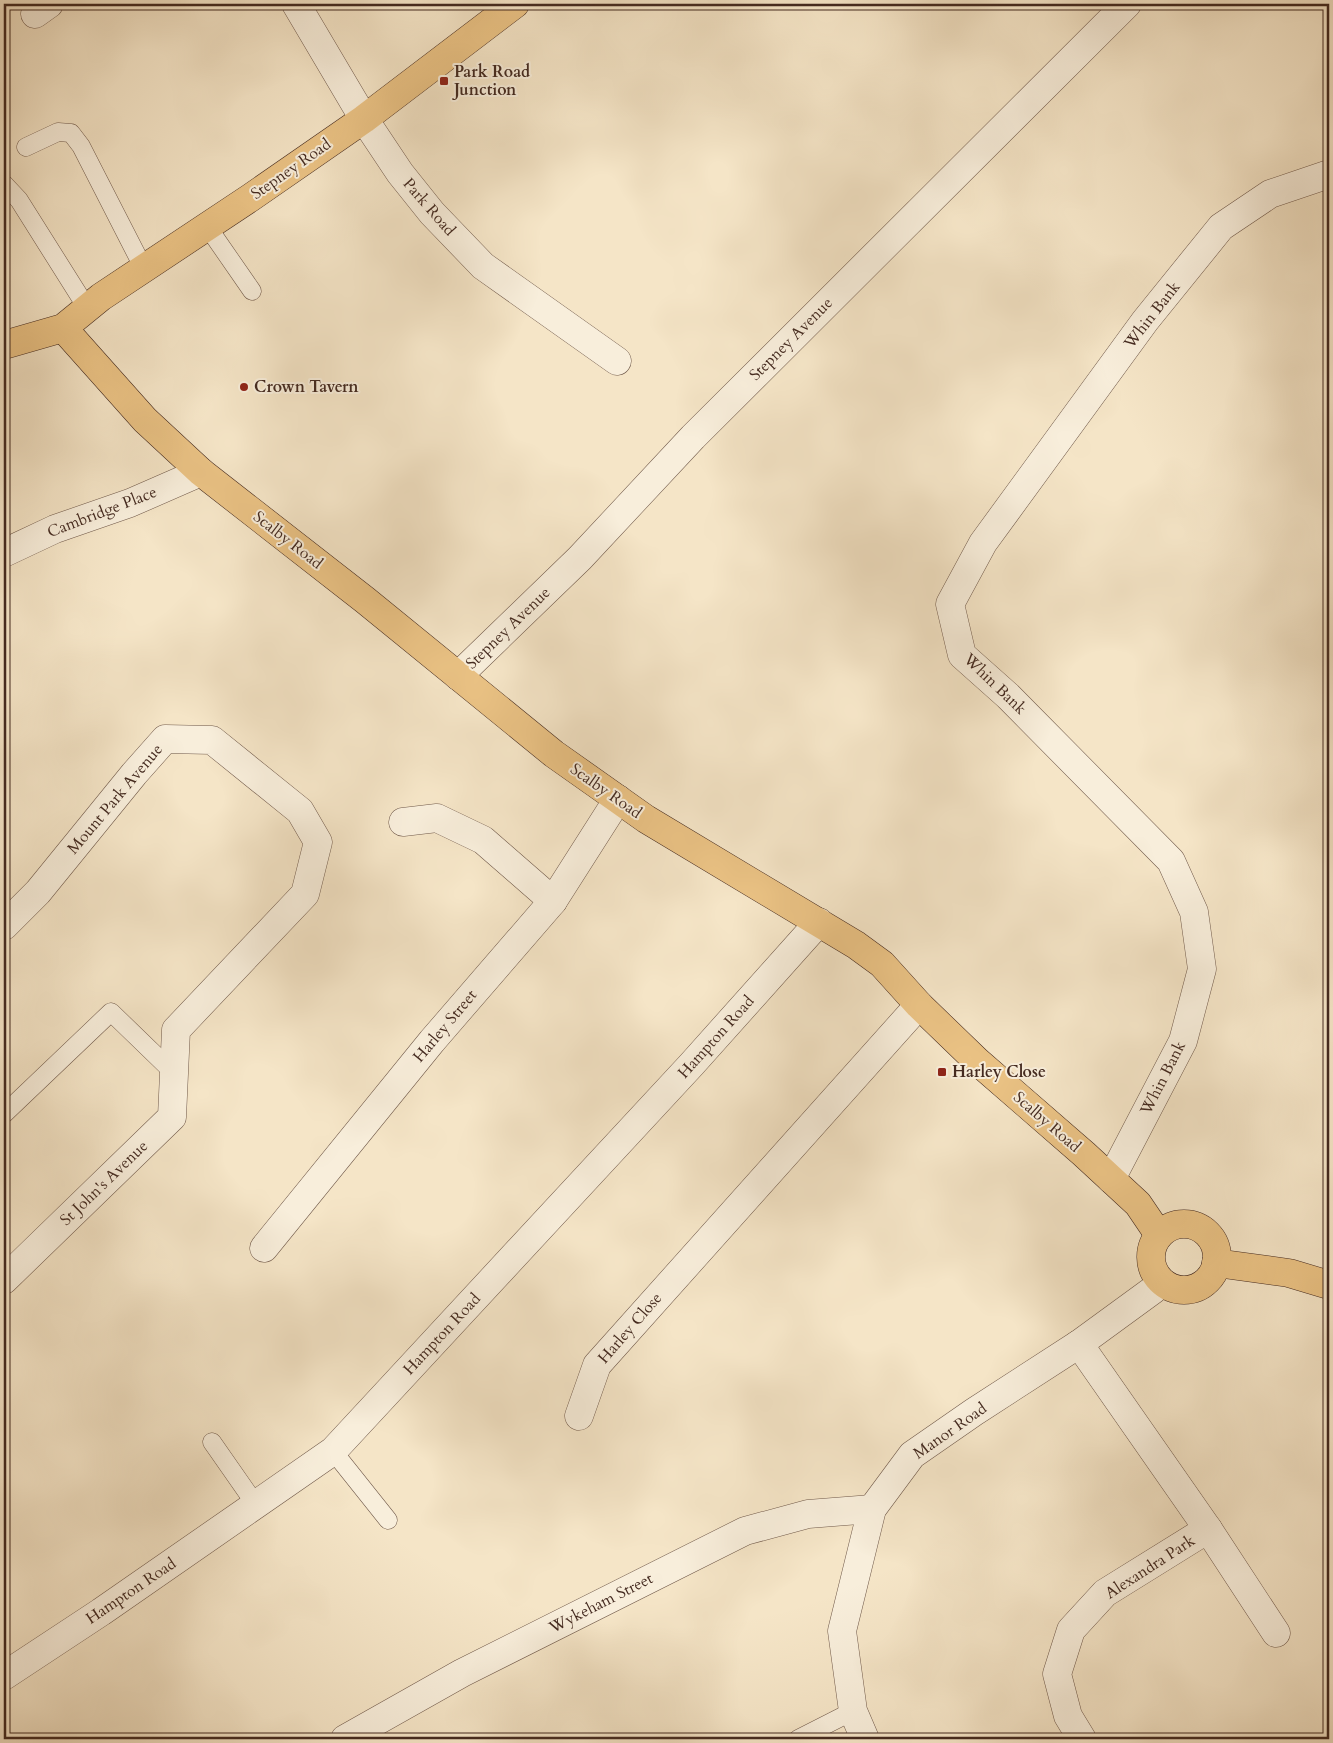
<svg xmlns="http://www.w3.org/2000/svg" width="1333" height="1743" viewBox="0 0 1333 1743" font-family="Cardo,serif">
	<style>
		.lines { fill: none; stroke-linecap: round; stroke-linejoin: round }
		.lane-casing { stroke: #70594a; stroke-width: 19 }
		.street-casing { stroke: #70594a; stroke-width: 29 }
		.highway-casing { stroke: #442a20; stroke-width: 29 }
		.lane { stroke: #f8eedb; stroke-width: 18 }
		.street { stroke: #f8eedb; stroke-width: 28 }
		.highway { stroke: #eac284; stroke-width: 28 }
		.poi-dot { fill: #8f2418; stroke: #f8eedb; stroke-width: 2 }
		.labels { text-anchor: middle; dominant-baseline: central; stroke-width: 4; stroke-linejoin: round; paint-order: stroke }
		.poi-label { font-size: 16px; font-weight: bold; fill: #442a20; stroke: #f8eedb; text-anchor: start }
		.street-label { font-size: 16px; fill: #442a20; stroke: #f8eedb }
	</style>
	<rect width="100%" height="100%" fill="#f5e5c7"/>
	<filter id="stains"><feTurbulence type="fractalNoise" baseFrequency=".004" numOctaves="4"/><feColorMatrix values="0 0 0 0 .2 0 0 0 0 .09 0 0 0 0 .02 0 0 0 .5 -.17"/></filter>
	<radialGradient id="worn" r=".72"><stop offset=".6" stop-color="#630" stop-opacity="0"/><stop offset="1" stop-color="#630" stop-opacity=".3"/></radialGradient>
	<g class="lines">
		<g class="lane-casing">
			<g id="lane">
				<polyline points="26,147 58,132 71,133 81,146 144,269"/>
				<polyline points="4,184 19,200 87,308"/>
				<polyline points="207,226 252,291"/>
				<polyline points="4,1114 111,1012 174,1073"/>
				<polyline points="212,1442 256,1505"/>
				<polyline points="333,1451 388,1520"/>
				<polyline points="798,1739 853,1711"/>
			</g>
		</g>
		<g class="street-casing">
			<g id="street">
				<polyline points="296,4 364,119 400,173 432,213 483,266 617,361"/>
				<polyline points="35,14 49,4"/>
				<polyline points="4,553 55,529 130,503 201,472"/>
				<polyline points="458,676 580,558 693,437 1127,4"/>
				<polyline points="403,822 437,818 483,840 553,901"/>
				<polyline points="4,926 38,892 134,774 165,739 212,740 300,811 318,842 305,894 176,1030 172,1117 4,1280"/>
				<polyline points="1111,1179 1183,1041 1202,969 1194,912 1171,861 1008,696 962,655 950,604 983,543 1145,321 1221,227 1270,194 1329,174"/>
				<polyline points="264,1248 432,1041 553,901 618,799"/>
				<polyline points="1079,1344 1208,1529 1105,1593 1071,1630 1057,1674 1068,1716 1082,1739"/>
				<polyline points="579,1416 597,1365 919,1005"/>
				<polyline points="1208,1529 1276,1633"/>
				<polyline points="4,1676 101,1612 333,1451 692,1064 819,922"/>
				<polyline points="345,1739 462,1673 745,1531 808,1514 872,1509"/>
				<polyline points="865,1739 853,1711 842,1631 872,1509 912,1455 974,1412 1079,1344 1153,1290 1160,1281"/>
			</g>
		</g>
		<g class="highway-casing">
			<g id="highway">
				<polyline points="63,328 145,420 201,472 365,600 554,754 646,819 856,945 882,964 919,1005 977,1061 1084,1154 1138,1204 1159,1235"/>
				<polyline points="4,345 63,328 101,297 250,198 364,119 515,4"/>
				<circle cx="1184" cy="1257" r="33"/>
				<polyline points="1216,1263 1289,1273 1329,1285"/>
			</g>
		</g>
		<use href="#lane" class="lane"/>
		<use href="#street" class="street"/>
		<use href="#highway" class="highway"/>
	</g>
	<g class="poi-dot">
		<rect x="439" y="76" width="10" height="10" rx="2.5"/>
		<circle cx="244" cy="387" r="5"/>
		<rect x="937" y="1067" width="10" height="10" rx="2.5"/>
	</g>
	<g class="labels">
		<g class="poi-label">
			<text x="454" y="72">Park Road<tspan x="454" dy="18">Junction</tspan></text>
			<text x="254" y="387">Crown Tavern</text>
			<text x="952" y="1072">Harley Close</text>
		</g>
		<g class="street-label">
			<text transform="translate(291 169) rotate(-35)">Stepney Road</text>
			<text transform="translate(429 207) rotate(49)">Park Road</text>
			<text transform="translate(1152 315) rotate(-52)">Whin Bank</text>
			<text transform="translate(791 339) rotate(-45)">Stepney Avenue</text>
			<text transform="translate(102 512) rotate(-21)">Cambridge Place</text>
			<text transform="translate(288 540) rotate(38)">Scalby Road</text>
			<text transform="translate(508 628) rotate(-44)">Stepney Avenue</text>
			<text transform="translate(995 684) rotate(44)">Whin Bank</text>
			<text transform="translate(606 791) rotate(35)">Scalby Road</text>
			<text transform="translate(115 799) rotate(-50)">Mount Park Avenue</text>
			<text transform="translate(445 1026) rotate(-50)">Harley Street</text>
			<text transform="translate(716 1037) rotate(-48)">Hampton Road</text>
			<text transform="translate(1163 1078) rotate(-63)">Whin Bank</text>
			<text transform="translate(1047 1122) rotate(41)">Scalby Road</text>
			<text transform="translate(104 1183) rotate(-44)">St John's Avenue</text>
			<text transform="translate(630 1328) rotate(-49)">Harley Close</text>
			<text transform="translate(442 1334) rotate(-47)">Hampton Road</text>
			<text transform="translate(950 1431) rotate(-35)">Manor Road</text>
			<text transform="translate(1150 1567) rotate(-33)">Alexandra Park</text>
			<text transform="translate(131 1591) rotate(-34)">Hampton Road</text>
			<text transform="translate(601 1603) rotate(-27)">Wykeham Street</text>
		</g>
	</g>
	<rect width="1333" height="1743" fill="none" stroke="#f5e5c7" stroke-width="20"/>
	<rect x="5" y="5" width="1323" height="1733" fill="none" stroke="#442a20" stroke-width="2.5"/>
	<rect x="10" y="10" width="1313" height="1723" fill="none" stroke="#442a20"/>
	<rect width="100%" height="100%" filter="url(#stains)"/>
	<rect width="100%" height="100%" fill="url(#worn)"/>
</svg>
